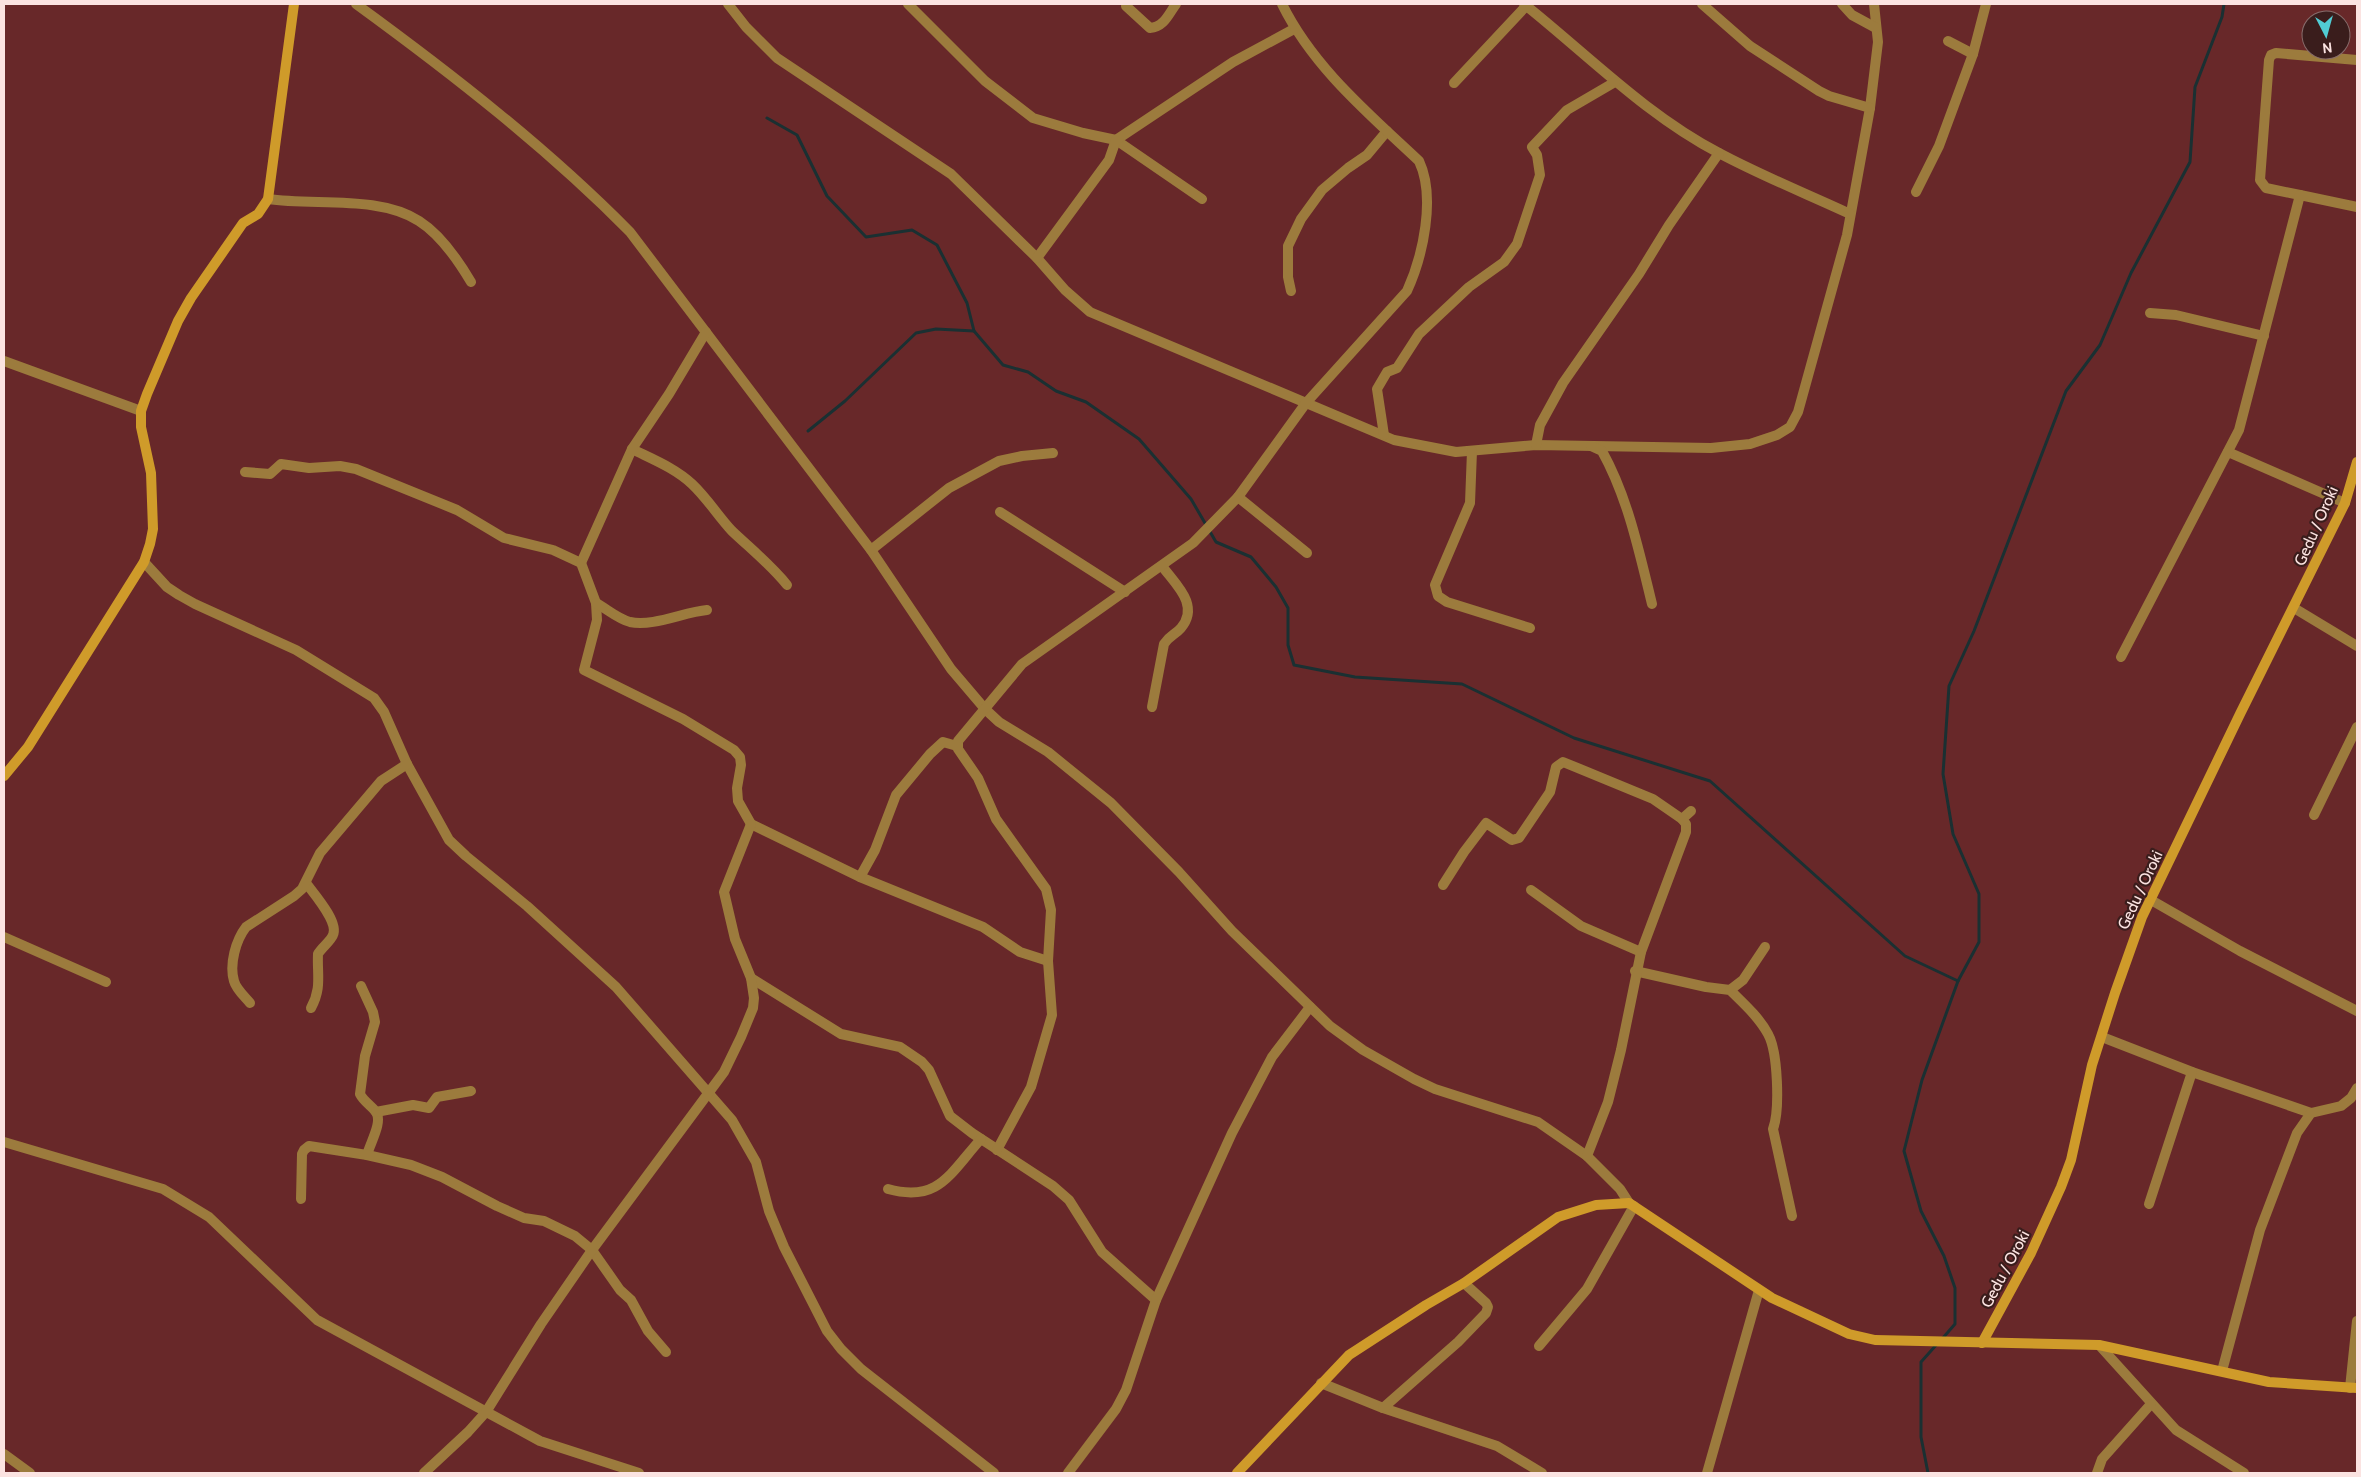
<svg xmlns="http://www.w3.org/2000/svg" width="2361" height="1477" viewBox="0 0 2361 1477" font-family="Cabin,sans-serif">
	<style>
		.lines { fill: none; stroke-linecap: round; stroke-linejoin: round }
		.stream { stroke: #1a3032; stroke-width: 3 }
		.street { stroke: #9c7b3d; stroke-width: 10 }
		.secondary { stroke: #cf9b2a; stroke-width: 10 }
		.labels { text-anchor: middle; dominant-baseline: central; stroke-width: 4.5; stroke-linejoin: round; paint-order: stroke }
		.street-label { font-size: 16px; fill: #fbe3e1; stroke: #3a1d1c }
	</style>
	<rect width="100%" height="100%" fill="#682829"/>
	<g class="lines">
		<g class="stream">
			<polyline points="767,118 797,135 827,196 866,237 912,230 937,245 967,303 974,331 1003,365 1028,372 1056,391 1086,402 1139,439 1191,499 1216,542 1251,557 1276,587 1288,608 1288,645 1294,665 1355,677 1462,684 1574,738 1710,781 1905,956 1958,981"/>
			<polyline points="808,431 845,401 916,333 936,329 974,331"/>
			<polyline points="1942,1339 1955,1324 1955,1288 1944,1256 1921,1211 1904,1151 1922,1080 1958,981 1979,942 1979,894 1953,834 1943,774 1949,686 1974,631 2066,391 2100,345 2131,273 2190,162 2195,87 2222,17 2224,4"/>
			<polyline points="1928,1473 1921,1437 1921,1362 1938,1343"/>
		</g>
		<g class="street">
			<path d="M 356,4 C 452,74 547,148 630,232 L 871,550 L 951,669 L 985,709 L 999,722 L 1048,752 L 1111,803 L 1179,872 L 1232,931 L 1330,1026 L 1363,1050 L 1414,1079 L 1435,1089 L 1538,1122 L 1587,1156 L 1620,1189 L 1629,1203"/>
			<polyline points="728,4 746,27 777,58 951,174 1037,258 1065,290 1090,312 1394,440 1456,452 1536,445 1711,448 1750,444 1777,435 1790,427 1798,412 1847,235 1870,108 1878,42 1874,4"/>
			<polyline points="908,4 985,81 1033,118 1083,133 1116,140 1202,199"/>
			<path d="M 1524,4 C 1588,55 1646,115 1719,153 C 1762,176 1807,194 1850,214"/>
			<polyline points="1702,4 1750,46 1819,91 1829,96 1870,108"/>
			<polyline points="1842,4 1852,15 1876,28"/>
			<path d="M 1126,6 L 1150,28 C 1164,27 1168,15 1176,4"/>
			<polyline points="1948,41 1973,54"/>
			<polyline points="1454,83 1528,4"/>
			<polyline points="1916,192 1939,146 1973,54 1986,4"/>
			<polyline points="2300,195 2266,188 2260,180 2269,60 2271,55 2276,53 2357,60"/>
			<path d="M 268,199 C 315,206 379,195 419,221 C 441,235 458,260 471,282"/>
			<polyline points="1037,258 1109,160 1116,140 1233,62 1294,29"/>
			<polyline points="1291,291 1288,277 1288,246 1301,219 1322,190 1348,168 1367,155 1387,131"/>
			<polyline points="2150,313 2176,315 2264,336"/>
			<polyline points="4,361 141,411"/>
			<polyline points="1384,435 1377,389 1387,372 1397,368 1419,334 1469,287 1504,262 1517,244 1540,175 1537,155 1532,147 1567,110 1615,82"/>
			<polyline points="1536,445 1540,425 1563,383 1639,274 1669,225 1719,153"/>
			<path d="M 1591,446 L 1602,451 C 1628,498 1639,551 1652,604"/>
			<path d="M 632,449 C 652,459 675,468 692,484 C 707,498 718,516 732,531 C 751,549 771,565 787,585"/>
			<polyline points="1472,451 1470,503 1435,585 1438,596 1447,602 1530,628"/>
			<polyline points="2228,452 2345,503"/>
			<polyline points="245,472 270,474 281,464 309,468 340,466 356,469 457,510 504,538 553,550 581,563 596,603 597,620 584,670 683,719 734,750 740,757 741,765 737,788 738,801 751,824 860,877 983,927 1020,952 1048,961"/>
			<polyline points="1238,497 1307,553"/>
			<polyline points="1000,512 1125,592"/>
			<polyline points="871,550 949,488 999,461 1022,456 1053,453"/>
			<polyline points="144,562 167,587 179,595 195,604 296,650 374,698 384,712 407,764 449,840 466,856 527,906 616,987 732,1120 756,1162 769,1211 784,1247 827,1331 841,1349 861,1369 994,1473"/>
			<polyline points="581,563 632,449 669,394 706,332"/>
			<path d="M 596,603 C 607,609 618,619 630,622 C 653,627 684,612 707,610"/>
			<polyline points="2294,608 2357,646"/>
			<polyline points="2121,657 2239,430 2300,195 2357,207"/>
			<path d="M 1152,707 L 1164,644 C 1170,635 1175,635 1181,628 C 1200,605 1176,585 1162,566"/>
			<polyline points="2314,815 2357,727"/>
			<polyline points="860,877 875,850 896,795 930,754 943,742 957,746"/>
			<path d="M 306,883 C 314,894 339,922 333,935 C 330,942 322,947 318,954 C 317,975 322,988 311,1008"/>
			<polyline points="1443,885 1464,852 1486,823 1512,840 1519,838 1550,792 1556,767 1563,762 1653,799 1682,819"/>
			<polyline points="1531,890 1581,926 1641,952"/>
			<polyline points="2151,900 2240,951 2357,1011"/>
			<polyline points="4,937 106,982"/>
			<path d="M 1635,971 L 1706,987 L 1730,990 C 1743,1003 1759,1017 1768,1034 C 1778,1052 1780,1110 1773,1129 L 1792,1216"/>
			<polyline points="751,978 841,1034 900,1047 922,1062 929,1070 950,1116 972,1133 1053,1186 1069,1200 1102,1252 1156,1300"/>
			<path d="M 361,986 L 373,1012 L 375,1022 L 365,1056 L 360,1094 C 364,1102 371,1105 376,1112 C 383,1122 370,1143 367,1155"/>
			<polyline points="1730,990 1743,980 1765,947"/>
			<path d="M 250,1003 C 245,997 236,989 234,981 C 229,964 236,940 246,927 L 294,896 L 302,889 L 320,853 L 381,781 L 407,764"/>
			<polyline points="2102,1037 2192,1072 2311,1113"/>
			<polyline points="376,1112 413,1105 429,1108 437,1097 471,1091"/>
			<polyline points="4,1142 163,1189 209,1217 317,1320 540,1441 639,1473"/>
			<path d="M 997,1150 L 1031,1087 L 1052,1015 L 1048,961 L 1051,910 L 1046,889 L 996,819 L 978,778 L 958,749 L 958,741 L 1022,664 L 1193,543 L 1238,497 L 1306,403 L 1407,291 C 1423,256 1436,197 1419,161 C 1368,113 1313,67 1282,4"/>
			<polyline points="1587,1156 1608,1102 1621,1050 1641,952 1686,832 1686,824 1682,819 1691,811"/>
			<path d="M 888,1189 C 939,1203 950,1173 981,1139"/>
			<polyline points="301,1199 302,1154 304,1150 309,1146 367,1155 411,1165 442,1177 497,1206 524,1218 544,1221 575,1236 592,1250 620,1290 631,1300 648,1331 666,1352"/>
			<polyline points="2149,1204 2192,1072"/>
			<polyline points="2099,1345 2176,1430 2244,1473"/>
			<polyline points="1539,1346 1587,1289 1634,1206"/>
			<polyline points="2222,1371 2260,1230 2297,1133 2311,1113 2341,1106 2351,1098 2357,1088"/>
			<polyline points="1321,1383 1383,1408 1497,1446 1542,1473"/>
			<polyline points="2350,1388 2357,1321"/>
			<polyline points="1383,1408 1458,1342 1486,1313 1488,1307 1486,1303 1464,1283"/>
			<polyline points="4,1454 30,1473"/>
			<polyline points="424,1473 468,1432 486,1412 541,1324 592,1250 724,1072 741,1037 753,1008 754,998 751,978 735,939 724,892 751,824"/>
			<polyline points="1068,1473 1116,1409 1126,1390 1156,1300 1232,1133 1272,1057 1310,1007"/>
			<polyline points="1707,1473 1759,1290"/>
			<polyline points="2097,1473 2102,1459 2151,1404"/>
		</g>
		<g class="secondary">
			<polyline points="4,776 28,747 144,562 150,544 153,529 151,473 141,427 141,411 147,394 178,321 191,298 243,223 258,214 268,199 294,4"/>
			<polyline points="1982,1343 2031,1253 2061,1187 2071,1160 2092,1065 2115,993 2142,917 2240,714 2345,503 2357,462"/>
			<polyline points="1237,1473 1349,1355 1426,1305 1464,1283 1558,1217 1596,1205 1629,1203 1772,1298 1849,1334 1875,1340 2099,1345 2269,1382 2357,1388"/>
		</g>
	</g>
	<g class="labels">
		<g class="street-label">
			<text transform="translate(2316 526) rotate(-66)">Gedu / Oroki</text>
			<text transform="translate(2140 890) rotate(-65)">Gedu / Oroki</text>
			<text transform="translate(2005 1269) rotate(-62)">Gedu / Oroki</text>
		</g>
	</g>
	<rect width="2361" height="1477" fill="none" stroke="#fbe3e1" stroke-width="10"/>
	<g transform="translate(2326 35) rotate(174)"><circle r="24" fill="#3a1d1c" stroke="#876c6b"/>
	<path d="M0-4L9 19L0 12L-9 19Z" fill="#51ccd4"/>
	<text y="-8" font-size="14" font-weight="bold" text-anchor="middle" fill="#fbe3e1">N</text>
	</g>
</svg>
